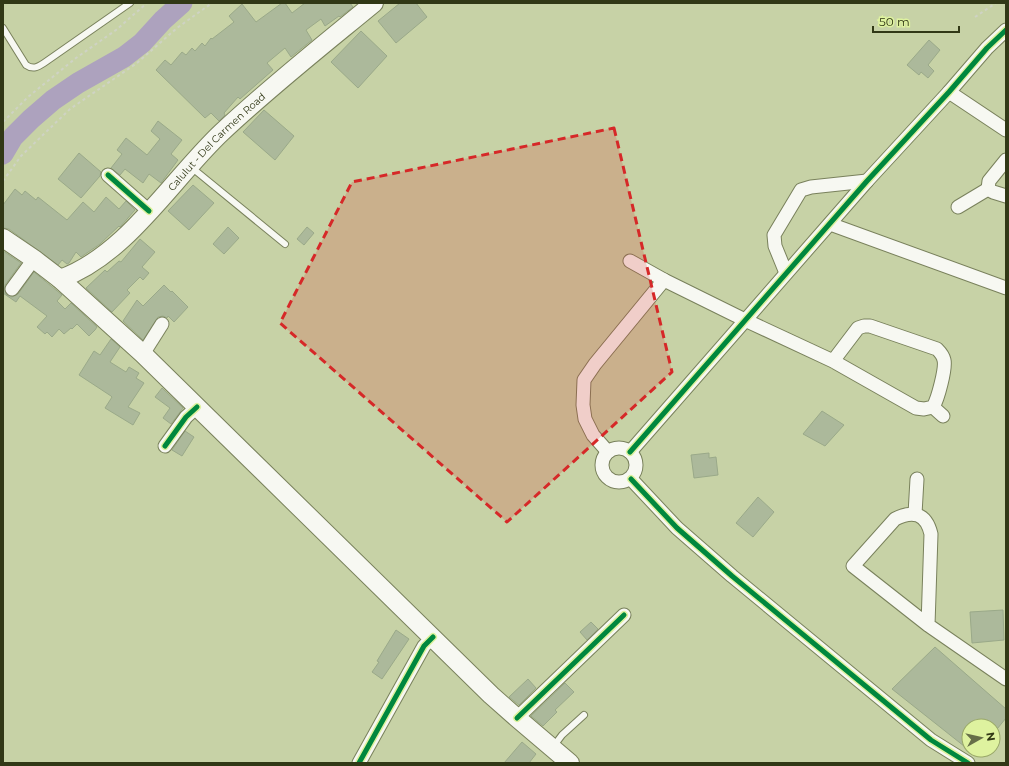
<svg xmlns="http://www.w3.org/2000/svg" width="1009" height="766" viewBox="0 0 1009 766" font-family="Montserrat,sans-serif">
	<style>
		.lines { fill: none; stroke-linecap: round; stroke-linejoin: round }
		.river { stroke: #ada2be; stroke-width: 21 }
		.building { fill: #acb99b; stroke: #9aa989 }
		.lane-casing { stroke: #79815c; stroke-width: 8 }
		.street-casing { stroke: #79815c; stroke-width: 15 }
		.secondary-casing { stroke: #79815c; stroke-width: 20 }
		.path { stroke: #cfd3c4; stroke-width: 2; stroke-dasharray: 3 3; stroke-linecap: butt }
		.lane { stroke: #f7f8f2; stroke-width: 6 }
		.street { stroke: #f7f8f2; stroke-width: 13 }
		.secondary { stroke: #f7f8f2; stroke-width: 18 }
		.cycleway-casing { stroke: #def29f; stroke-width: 8 }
		.cycleway { stroke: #00873e; stroke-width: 5 }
		.marked { fill: #d62828; fill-opacity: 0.2; stroke: #d62828; stroke-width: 3; stroke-dasharray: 8 5; stroke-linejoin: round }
		.labels { text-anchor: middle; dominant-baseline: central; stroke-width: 3; stroke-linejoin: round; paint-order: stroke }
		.street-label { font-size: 10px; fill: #313816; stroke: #def29f }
	</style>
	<rect width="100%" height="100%" fill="#c7d2a6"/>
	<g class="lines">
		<polyline class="river" points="3,154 13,137 31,119 53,100 78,83 124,57 142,43 163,20 182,3"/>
	</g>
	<g class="building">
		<polygon points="282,3 285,3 292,13 305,3 350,3 353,7 340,17 339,16 325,26 321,19 306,30 312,40 291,57 285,48 267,63 273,70 240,99 238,97 224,113 225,115 219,121 211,113 205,118 156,70 165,60 171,65 182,52 186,55 192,48 195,51 202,43 205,46 211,38 212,39 234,22 229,16 242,4 256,22"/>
		<polygon points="400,3 416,3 427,17 396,43 378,21"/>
		<polygon points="361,31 387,56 358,88 331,62"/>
		<polygon points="929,40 940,50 928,65 934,71 928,78 921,72 919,75 907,65"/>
		<polygon points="264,110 294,136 275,160 243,132"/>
		<polygon points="158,121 182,140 171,154 178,160 161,183 149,174 143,183 125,169 120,175 111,168 122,154 117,150 126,138 147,155 160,139 151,131"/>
		<polygon points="79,153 101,172 100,176 81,198 58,179"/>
		<polygon points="193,185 214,203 189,230 168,211"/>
		<polygon points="15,189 22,195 25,191 36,200 38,197 67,220 83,202 94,212 106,197 119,209 126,201 135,210 120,227 119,226 100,244 81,257 76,252 69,263 67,264 62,260 58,265 9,229 3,228 3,205"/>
		<polygon points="228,227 239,238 224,254 213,244"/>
		<polygon points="307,227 314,233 304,245 297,239"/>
		<polygon points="140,239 155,252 142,267 149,273 143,280 140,277 127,290 130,293 112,312 86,288 105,270 107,272 119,261 121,262"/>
		<polygon points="3,251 21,263 5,285 5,292 7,295 12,297 18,294 34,272 62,295 57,301 65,309 71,303 97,327 95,330 89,336 77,324 72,329 71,328 64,334 59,329 52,337 47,332 45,334 37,327 47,316 20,296 16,302 3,293"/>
		<polygon points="164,285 171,292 172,291 188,307 174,322 168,316 167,318 163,316 158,317 143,340 123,321 137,300 143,306"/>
		<polygon points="111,339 120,347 110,362 126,372 129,367 139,373 136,378 144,383 128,407 140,413 133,425 105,408 112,397 111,396 79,375 94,351 100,355"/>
		<polygon points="162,388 183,408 171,424 163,418 170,408 155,397"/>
		<polygon points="822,411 844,425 825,446 803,434"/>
		<polygon points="185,431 194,437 182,456 172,450"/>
		<polygon points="709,453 709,458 716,457 718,475 694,478 691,455"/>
		<polygon points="758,497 774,512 753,537 736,523"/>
		<polygon points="1003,610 1004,640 972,643 970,612"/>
		<polygon points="591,622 598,629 587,640 580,632"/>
		<polygon points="396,630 409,639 382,679 372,672 379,662 377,661"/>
		<polygon points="935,647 1006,709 1006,718 993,734 993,726 969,726 969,750 892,689"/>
		<polygon points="528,679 536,688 519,705 509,697"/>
		<polygon points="565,683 574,692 555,710 557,712 543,726 531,716"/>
		<polygon points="522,742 536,754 529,763 504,763"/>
	</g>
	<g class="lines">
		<g class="lane-casing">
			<g id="lane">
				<path d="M 3,28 L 26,65 C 33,70 38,67 44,63 L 130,3"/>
				<polyline points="191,167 285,244"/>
				<polyline points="553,747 562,735 584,715"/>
			</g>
		</g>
		<g class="street-casing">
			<g id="street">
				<polyline points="949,92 1006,130"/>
				<polyline points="108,175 149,211"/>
				<polyline points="988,189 989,181 1006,160"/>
				<polyline points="988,189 993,192 1006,196"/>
				<polyline points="958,207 988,189"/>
				<polyline points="830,224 1006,288"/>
				<path d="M 630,261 L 664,280 L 745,320 L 833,361 L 916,408 L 924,409 L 933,407 C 938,399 946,368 944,360 C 943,355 940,352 937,349 L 870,326 L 864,326 L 858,328 L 833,361"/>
				<polyline points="786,273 775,246 774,235 801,190 811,187 867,181"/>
				<polyline points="12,289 34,259"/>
				<polyline points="143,354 162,324"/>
				<polyline points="933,407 943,416"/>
				<polyline points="165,446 186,417 197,407"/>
				<circle cx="619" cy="465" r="17"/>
				<polyline points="608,452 593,435 585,419 583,405 584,380 595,364 664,280"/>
				<polyline points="630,452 867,181 949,92 987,48 1006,30"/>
				<polyline points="631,479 677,528 732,576 931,740 968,763"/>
				<polyline points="915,514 917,479"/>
				<path d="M 928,625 L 931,534 C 926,513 913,510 895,519 L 853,566 L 928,625 L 1006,679"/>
				<polyline points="517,718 624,615"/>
				<polyline points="359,763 424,646 433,637"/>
			</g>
		</g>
		<g class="secondary-casing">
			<g id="secondary">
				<polyline points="3,238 34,259 60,279 143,354 491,695 517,718 570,763"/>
				<path id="s1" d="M 60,279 C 127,255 172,179 222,132 C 271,86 323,45 374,3"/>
			</g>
		</g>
		<g class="path">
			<polyline points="975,17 996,3"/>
			<polyline points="3,122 28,97 76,58 116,30 147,3"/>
			<polyline points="3,181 21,156 70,109 137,63 177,28 212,3"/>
		</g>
		<use href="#lane" class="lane"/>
		<use href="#street" class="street"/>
		<use href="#secondary" class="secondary"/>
		<g class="cycleway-casing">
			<g id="cycleway">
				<polyline points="108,175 149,211"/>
				<polyline points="165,446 186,417 197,407"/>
				<polyline points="630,452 867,181 949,92 987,48 1006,30"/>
				<polyline points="631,479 677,528 732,576 931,740 968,763"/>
				<polyline points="517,718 624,615"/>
				<polyline points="359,763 424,646 433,637"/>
			</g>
		</g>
		<use href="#cycleway" class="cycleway"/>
	</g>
	<path class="marked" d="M 614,128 L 672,372 L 507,522 L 280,323 L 352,182 Z"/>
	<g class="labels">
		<g class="street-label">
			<text stroke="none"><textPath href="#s1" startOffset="210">Calulut - Del Carmen Road</textPath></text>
		</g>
	</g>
	<rect width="1009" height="766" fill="none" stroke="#313816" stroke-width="8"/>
	<g transform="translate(981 738) rotate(82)"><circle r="19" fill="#def29f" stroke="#99a868"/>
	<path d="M0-3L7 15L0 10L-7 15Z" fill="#666e48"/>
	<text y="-6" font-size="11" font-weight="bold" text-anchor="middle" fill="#313816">N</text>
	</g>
	<path d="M873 26v6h86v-6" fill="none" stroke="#313816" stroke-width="2"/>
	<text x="879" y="26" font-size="12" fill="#313816" stroke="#def29f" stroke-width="3" paint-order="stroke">50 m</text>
</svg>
